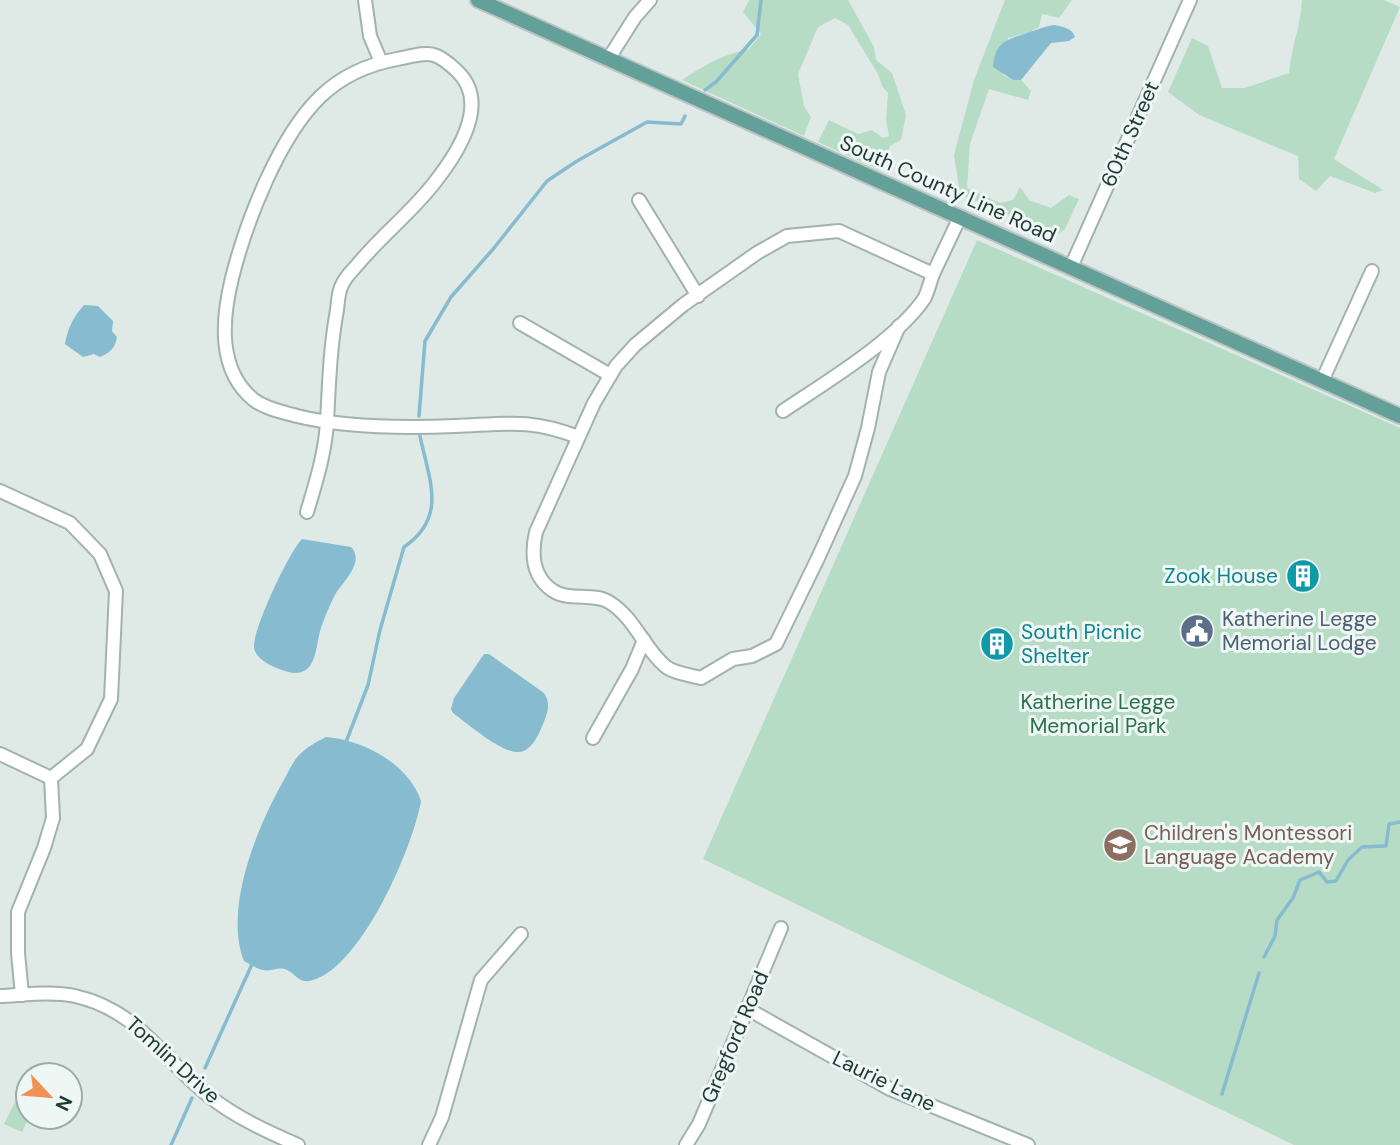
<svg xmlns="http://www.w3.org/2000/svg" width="1400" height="1145" viewBox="0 0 1400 1145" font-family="'DM Sans',sans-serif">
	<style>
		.green { fill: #b7dcc6 }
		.water { fill: #86bbd0 }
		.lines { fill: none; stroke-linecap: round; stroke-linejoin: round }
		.stream { stroke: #86bbd0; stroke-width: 3.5 }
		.minor-casing { stroke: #a2b2af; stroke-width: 16 }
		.major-casing { stroke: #bcc4c3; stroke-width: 18 }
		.minor { stroke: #fff; stroke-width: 12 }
		.major { stroke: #63a099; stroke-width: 14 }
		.labels { text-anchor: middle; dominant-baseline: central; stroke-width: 6; stroke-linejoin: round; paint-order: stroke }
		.street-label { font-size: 21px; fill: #203a37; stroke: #eff7f4 }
		.culture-label { font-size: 21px; fill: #0d838f; stroke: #eff7f4; text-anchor: end }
		.service-label { font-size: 21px; fill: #4e5e75; stroke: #eff7f4; text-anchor: start }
		.park-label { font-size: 21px; fill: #2a714f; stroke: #eff7f4 }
		.education-label { font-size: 21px; fill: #785e54; stroke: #eff7f4; text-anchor: start }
	</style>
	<rect width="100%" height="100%" fill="#dfeae7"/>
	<g class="green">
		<path d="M 749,0 L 848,0 L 874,47 L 876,60 L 892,73 L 906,115 L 901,140 L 890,146 L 881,171 L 818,142 L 829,120 L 858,134 L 872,130 L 883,138 L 889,136 L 886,120 L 888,93 L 882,86 L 878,74 L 848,25 L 835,18 L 818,27 L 798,74 L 804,106 L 811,117 L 804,136 L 682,80 C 706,64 722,55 749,49 L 761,34 L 743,12 Z"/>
		<polygon points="1005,0 1072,0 1059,18 1042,14 1039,27 1031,32 1008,38 1003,75 1013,80 1021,80 1031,91 1028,100 989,89 970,144 967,188 1000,203 1013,200 1020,187 1029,200 1051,208 1069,195 1079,199 1065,229 1057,235 960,194 954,155 974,80"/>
		<path d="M 1302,0 L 1384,0 L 1400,7 L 1334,159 L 1383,190 L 1375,193 L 1330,176 L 1316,191 L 1299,179 L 1298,156 L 1199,115 L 1168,92 L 1192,38 L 1208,46 L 1222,88 L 1245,88 L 1289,73 C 1291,48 1301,25 1302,0 Z"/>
		<polygon points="977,240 1400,428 1400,1145 1294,1145 703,859"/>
		<polygon points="23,1086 28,1088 29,1117 22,1132 4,1124"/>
	</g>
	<g class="water">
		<path d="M 1055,25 C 1063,27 1072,28 1075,37 L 1069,41 L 1051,43 L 1021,80 L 1013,80 L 993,67 C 995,42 1006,40 1027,33 C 1037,30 1044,26 1055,25 Z"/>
		<path d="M 84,305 L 98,306 L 113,321 L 112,331 L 117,337 C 115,348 111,352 100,357 L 94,354 L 83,357 L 65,344 C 68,328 73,317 84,305 Z"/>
		<path d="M 302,539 L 351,547 C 365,561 344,581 336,593 C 330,604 325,616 321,628 C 317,639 317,661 307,669 C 300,675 289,673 282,670 C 271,666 255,659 254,647 C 253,629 289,552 302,539 Z"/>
		<path d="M 484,654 L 489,654 L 544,693 C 551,704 548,712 543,724 C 539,734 532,751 519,752 C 502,754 467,723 453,713 L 451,709 L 454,698 Z"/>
		<path d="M 326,737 C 363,740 408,763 421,801 C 413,847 362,966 313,980 C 298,985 296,973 285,969 C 277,967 270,972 263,970 C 257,969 250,964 244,961 C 224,910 255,833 280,787 C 286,777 291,764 299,755 C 307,747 316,742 326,737 Z"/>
	</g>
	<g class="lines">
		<g class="stream">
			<polyline points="705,90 716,82 757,35 761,0"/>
			<polyline points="419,416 425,341 451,297 494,248 547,181 577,161 647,122 681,124 685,116"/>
			<path d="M 346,742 L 368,685 L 380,630 L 404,547 C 448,517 429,480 420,436"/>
			<polyline points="1264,957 1275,936 1277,920 1293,898 1300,880 1319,872 1327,882 1336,881 1348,860 1362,847 1386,846 1389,824 1400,822"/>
			<polyline points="205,1068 253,962"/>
			<polyline points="1222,1094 1259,973"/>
			<polyline points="171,1145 192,1098"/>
		</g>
		<g class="minor-casing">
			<g id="minor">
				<polyline points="365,0 370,36 381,62"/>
				<polyline points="609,58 635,17 650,0"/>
				<polyline points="639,200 698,296"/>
				<polyline points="1071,267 1190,0"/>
				<polyline points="520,323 610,375"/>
				<path d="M 899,326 L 879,372 L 868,428 L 855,476 L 818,558 L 776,644 L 752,656 L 733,659 L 701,678 C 690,675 673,673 665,666 C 643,647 635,618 609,602 C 593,592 568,602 552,590 C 532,576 531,554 536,532 L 594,403 L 616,366 L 635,345 L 683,305 L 757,253 L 787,236 L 839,231 L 933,274 L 960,217"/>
				<polyline points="1322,381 1372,271"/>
				<path d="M 783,411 C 826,382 895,341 924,299 C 928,292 930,282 933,274"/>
				<polyline points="0,491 70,523 100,554 116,591 111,699 87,749 51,778 53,818 44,848 18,912 18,953 22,995"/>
				<path d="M 307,512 C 316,482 325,454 327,422 C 329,384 330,348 337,310 C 338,303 338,292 342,285 C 345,277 353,270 358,264 C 382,235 412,212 435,182 C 457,154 491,103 457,71 C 433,48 428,53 397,59 C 370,64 342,76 321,96 C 279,136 246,222 232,278 C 222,319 217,370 254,400 C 266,409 283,412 297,416 C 345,428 405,428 455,426 C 505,424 530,418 578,437"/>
				<polyline points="593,738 632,669 644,640"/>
				<polyline points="0,754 51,778"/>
				<path d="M 0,996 C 24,995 51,991 75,996 C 140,1011 161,1058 209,1096 C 235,1117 268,1132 298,1145"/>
				<polyline points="746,1008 890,1089 1028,1145"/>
				<polyline points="429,1145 442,1117 481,980 521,934"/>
				<polyline points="686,1145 699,1124 781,928"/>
			</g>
		</g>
		<g class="major-casing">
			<polyline id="major" points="478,0 1400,416"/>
		</g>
		<use href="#minor" class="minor"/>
		<use href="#major" class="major"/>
	</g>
	<defs>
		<g id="building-disc" transform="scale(1.75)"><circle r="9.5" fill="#0f9aa8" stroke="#eff7f4"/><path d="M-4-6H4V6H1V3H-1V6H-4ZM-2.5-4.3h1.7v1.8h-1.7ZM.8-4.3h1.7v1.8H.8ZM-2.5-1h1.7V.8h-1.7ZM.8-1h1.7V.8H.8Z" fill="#fff"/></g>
		<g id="civic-disc" transform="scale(1.75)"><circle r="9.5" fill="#5c6f8a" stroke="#eff7f4"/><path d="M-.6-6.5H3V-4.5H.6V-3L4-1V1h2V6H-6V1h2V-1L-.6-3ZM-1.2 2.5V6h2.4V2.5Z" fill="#fff"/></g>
		<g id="school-disc" transform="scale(1.75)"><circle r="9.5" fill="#8d6e63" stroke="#eff7f4"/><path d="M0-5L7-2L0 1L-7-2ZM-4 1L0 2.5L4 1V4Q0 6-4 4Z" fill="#fff"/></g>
	</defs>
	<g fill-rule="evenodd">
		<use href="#building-disc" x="1303" y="576"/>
		<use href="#civic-disc" x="1197" y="631"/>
		<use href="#building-disc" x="997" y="644"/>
		<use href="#school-disc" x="1120" y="845"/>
	</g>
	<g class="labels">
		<g class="street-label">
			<text transform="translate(1130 134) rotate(-66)">60th Street</text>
			<text transform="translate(948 189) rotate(24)">South County Line Road</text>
			<text transform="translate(735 1037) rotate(-67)">Gregford Road</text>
			<text transform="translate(173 1060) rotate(42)">Tomlin Drive</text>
			<text transform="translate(884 1081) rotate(26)">Laurie Lane</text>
		</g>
		<g class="culture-label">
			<text x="1278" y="576">Zook House</text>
			<text x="1021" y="632" text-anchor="start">South Picnic<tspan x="1021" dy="24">Shelter</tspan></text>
		</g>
		<g class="service-label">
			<text x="1222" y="619">Katherine Legge<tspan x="1222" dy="24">Memorial Lodge</tspan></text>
		</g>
		<g class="park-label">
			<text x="1098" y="702">Katherine Legge<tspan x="1098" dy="24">Memorial Park</tspan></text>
		</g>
		<g class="education-label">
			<text x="1144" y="833">Children's Montessori<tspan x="1144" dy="24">Language Academy</tspan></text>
		</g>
	</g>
	<g transform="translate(49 1096) rotate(116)"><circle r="33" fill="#eff7f4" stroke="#9caba8" stroke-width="2"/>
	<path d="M0-5L12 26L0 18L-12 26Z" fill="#f29155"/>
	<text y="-10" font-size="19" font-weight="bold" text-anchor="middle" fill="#203a37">N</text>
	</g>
</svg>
